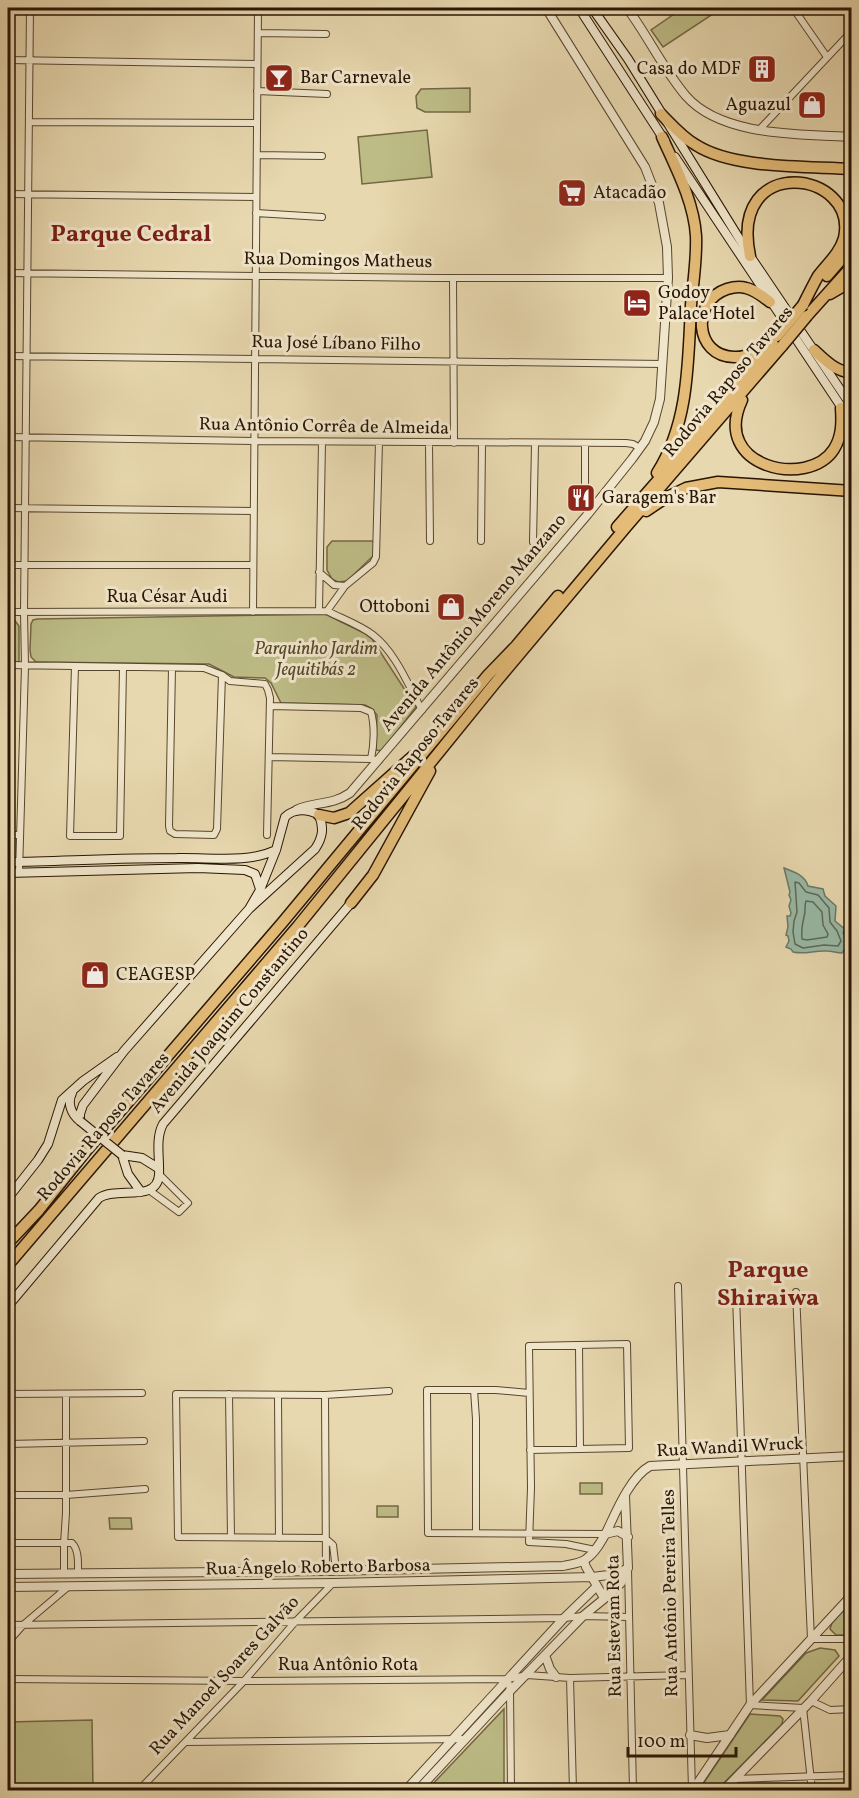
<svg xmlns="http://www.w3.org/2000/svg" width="859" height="1798" viewBox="0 0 859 1798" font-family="Vollkorn,serif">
<rect width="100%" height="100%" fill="#e8d8af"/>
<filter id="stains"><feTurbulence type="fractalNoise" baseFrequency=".00333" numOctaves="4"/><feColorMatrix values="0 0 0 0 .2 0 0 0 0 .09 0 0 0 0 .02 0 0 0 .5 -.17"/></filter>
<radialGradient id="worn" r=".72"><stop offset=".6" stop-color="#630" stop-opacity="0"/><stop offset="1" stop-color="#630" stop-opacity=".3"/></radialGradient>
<path fill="#bdbc86" stroke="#736845" stroke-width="1.5" d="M683 8H722L663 47 651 30Z
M470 88V112H425L417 108 416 96 421 89Z
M427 130 432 177 362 184 358 137Z
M332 541H372L375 544 374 555 371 558 347 581 338 582 332 579 327 570V547Z
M325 614 364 633 372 639 416 707 382 751 376 750 377 715 371 708 365 705 281 703 271 683 265 678 234 677 209 664 36 662 31 657 30 650 31 624 33 620 37 619Z
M8 618H13L19 626V662H8Z
M580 1483H602V1494H580Z
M377 1506H398V1517H377Z
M109 1518H131L132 1529H110Z
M848 1605H851V1635H836L830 1629 832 1623Z
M820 1648 835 1650 839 1656 798 1701 762 1700 806 1653Z
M504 1709V1790H427Z
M750 1714 780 1716 783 1719 782 1724 717 1790H699Z
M92 1720 93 1790H8V1722Z"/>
<path fill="#98baa8" stroke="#6c7866" stroke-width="1.5" d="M784 868C794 872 805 875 808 886L823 889 825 896 836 906 835 921 846 930H844L843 933 848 937 847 946 842 953C837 953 832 951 827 951 814 950 806 955 793 952L791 949 786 947 789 941 788 936 786 935 788 927 787 916H790L791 913 789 906 791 900 789 895 790 892Z"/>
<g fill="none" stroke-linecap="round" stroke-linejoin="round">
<path stroke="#606856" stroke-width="1.5" d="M795 882 799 883 806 892 818 895 829 908 830 922 837 931 841 941 838 946 824 945 803 948 795 944 793 932 794 921 797 912Z
M806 901 813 902 822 912 823 925 828 934 827 937 807 940 802 939C801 930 802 925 804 917 806 911 804 906 806 901Z"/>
<g stroke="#59462f" stroke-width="8">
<path id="minor" d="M793 8 827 57
M258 33 326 34
M8 60 257 64
M257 91 327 94
M29 122 257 123
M759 130 852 31
M257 155 322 156
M8 194 256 197
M256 213 322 217
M8 273 437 278H668
M453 278 454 443
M8 356 663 364
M8 437 254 441 626 443 633 444 640 448
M429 443 430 541
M585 444V497L588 514
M8 508 254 511
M481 541 482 443
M533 542 535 444
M8 565H253
M319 572 334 585 345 586
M319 611 322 442
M327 611 345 586 373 563 376 557 379 442
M8 612 327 611C343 619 360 625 373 635 396 653 408 685 422 710
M253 612 258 8
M8 665 204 668 222 675 230 681 265 684 268 690 270 698 267 835
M75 666 70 836H120L123 667
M172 668 169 826 170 831 175 834 214 835 217 829 222 675
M270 706 361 708 371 712C375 726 374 745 371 759L379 760
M269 757 371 759
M8 835H20
M19 873 25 666 24 612 30 8
M149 1190 179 1212 188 1203 159 1174
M678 1286 692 1790
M796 1292 811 1639H852
M736 1295 750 1705 803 1708 812 1790
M579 1345 580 1449
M474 1390 476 1419V1533
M529 1393 496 1390H427L428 1533 605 1534
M8 1394 142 1393
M229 1394 231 1537
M278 1395 279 1538
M325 1395 326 1571
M8 1444 144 1441
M530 1450 629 1448 627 1344 529 1346 531 1488 529 1542 566 1544 595 1550
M8 1495H66L145 1489
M8 1543H72C79 1550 78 1563 78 1573
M628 1569 633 1790
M336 1570 333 1545 325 1538 178 1537 176 1394 325 1395 389 1391
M64 1573V1544L66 1513V1394
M8 1625 564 1618 583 1616 629 1617
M8 1642 23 1625 69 1586
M570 1678 573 1790
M8 1679 244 1681 508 1679 527 1675 570 1678 688 1675
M508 1679 510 1691 511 1790
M811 1701 830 1710 852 1709
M186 1742 466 1739
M735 1779 852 1775
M139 1790 244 1681 295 1622 333 1583"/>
</g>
<g stroke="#59462f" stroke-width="10">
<path id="tertiary" d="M627 8C648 36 663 69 686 96 722 137 801 134 852 137
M296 810C315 801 331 806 350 793L588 514 632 459 645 441 654 422 660 399 668 278 667 247 659 203 645 167 546 8
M605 1534 618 1531 628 1537
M584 1561 586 1567 604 1598
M8 1574 326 1571 563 1566C571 1564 579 1564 586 1559 595 1553 601 1542 606 1533 616 1512 630 1477 650 1466L852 1456
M8 1587 333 1583 592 1577 617 1574 628 1568
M545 1655 550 1669 556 1677
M690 1735 707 1738 730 1735
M406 1790 564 1618 597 1586
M418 1790 510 1691 583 1616 610 1594 621 1583 628 1568 625 1496
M693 1790 750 1705 852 1595
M724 1790 811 1701 852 1655"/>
</g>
<g stroke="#291504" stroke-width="10">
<path id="secondary" d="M579 8 665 141
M592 8 628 59 750 256 852 407
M675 157 852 423
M8 862C64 861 120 858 177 858 210 857 246 864 276 850
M8 873 198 868 245 870 255 874 260 889
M72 1093C67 1103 71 1114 80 1121
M80 1121V1114L83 1105 124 1051 249 909 315 849C323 837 324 828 319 815 308 809 294 808 285 817L276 850 260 890 249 909
M141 1192 128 1174 122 1155 142 1158 158 1168
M8 1198 38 1160 48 1144 62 1100 83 1081 117 1057
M8 1306 99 1198C116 1186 157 1203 159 1175 160 1158 155 1139 163 1124L351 903"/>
</g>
<g stroke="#291504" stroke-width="13">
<path id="motorway" d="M661 114C672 125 682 137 696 145 733 169 807 166 852 169
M750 256C728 152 859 170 844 238 840 253 827 264 818 276 813 285 808 295 803 305
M827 276 852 247
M830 294 842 287 852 286
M807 316 852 266
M766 349C756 352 744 358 734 357 694 356 691 301 727 289 733 287 740 286 746 288 755 290 762 296 770 302
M814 350C826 361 835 371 852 373
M742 400C710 468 809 489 834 449 842 436 842 423 841 408
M657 473C689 423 688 362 691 305 693 283 697 259 696 236 694 202 676 168 662 137
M646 511 667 497 686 488 718 482 852 491
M617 527 694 439 777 336
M319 815 334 818 349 813 413 756
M351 903 373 875 430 771
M8 1243 39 1210 86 1151 282 923 488 675 516 646 558 596
M8 1265 298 926 496 682 626 527 782 346"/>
</g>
<use href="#minor" stroke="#f0e6cb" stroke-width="6"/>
<use href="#tertiary" stroke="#f0e6cb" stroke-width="8"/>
<use href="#secondary" stroke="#f0e6cb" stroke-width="8"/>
<use href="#motorway" stroke="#e4bc78" stroke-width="10"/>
<g stroke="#291504" stroke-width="10" stroke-linecap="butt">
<path id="secondary-bridge" d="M80 1121 122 1155"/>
</g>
<g stroke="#291504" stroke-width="13" stroke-linecap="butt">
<path id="motorway-bridge" d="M777 336 803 305
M782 346 807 316"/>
</g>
<use href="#secondary-bridge" stroke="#f0e6cb" stroke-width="8"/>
<use href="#motorway-bridge" stroke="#e4bc78" stroke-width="10"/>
</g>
<defs>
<g id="building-square" transform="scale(1.5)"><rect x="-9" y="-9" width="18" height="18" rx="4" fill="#8f2418" stroke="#f0e6cb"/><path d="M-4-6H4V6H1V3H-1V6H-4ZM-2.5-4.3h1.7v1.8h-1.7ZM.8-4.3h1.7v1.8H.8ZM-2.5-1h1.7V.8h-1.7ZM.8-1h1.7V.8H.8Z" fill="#fff"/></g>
<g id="bar-square" transform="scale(1.5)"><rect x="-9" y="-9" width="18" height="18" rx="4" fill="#8f2418" stroke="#f0e6cb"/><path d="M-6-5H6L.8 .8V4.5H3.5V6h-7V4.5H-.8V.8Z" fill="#fff"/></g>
<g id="shop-square" transform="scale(1.5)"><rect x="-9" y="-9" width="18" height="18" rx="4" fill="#8f2418" stroke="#f0e6cb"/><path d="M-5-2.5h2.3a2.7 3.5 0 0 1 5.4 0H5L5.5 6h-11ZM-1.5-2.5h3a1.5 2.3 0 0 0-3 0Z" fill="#fff"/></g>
<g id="supermarket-square" transform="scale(1.5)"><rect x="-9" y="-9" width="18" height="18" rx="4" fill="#8f2418" stroke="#f0e6cb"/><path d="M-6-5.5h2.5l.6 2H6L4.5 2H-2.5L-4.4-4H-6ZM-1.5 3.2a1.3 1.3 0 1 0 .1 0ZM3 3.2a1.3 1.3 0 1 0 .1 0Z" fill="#fff"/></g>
<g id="hotel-square" transform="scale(1.5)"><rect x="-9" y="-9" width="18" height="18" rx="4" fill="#8f2418" stroke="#f0e6cb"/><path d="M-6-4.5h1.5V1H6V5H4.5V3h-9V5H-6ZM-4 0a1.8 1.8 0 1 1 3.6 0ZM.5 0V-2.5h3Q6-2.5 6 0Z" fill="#fff"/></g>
<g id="restaurant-square" transform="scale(1.5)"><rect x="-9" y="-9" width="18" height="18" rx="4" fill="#8f2418" stroke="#f0e6cb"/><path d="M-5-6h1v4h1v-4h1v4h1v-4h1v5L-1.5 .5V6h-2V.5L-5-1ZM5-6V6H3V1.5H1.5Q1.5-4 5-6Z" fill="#fff"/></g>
</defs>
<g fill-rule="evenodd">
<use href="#building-square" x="762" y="69"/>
<use href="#bar-square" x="279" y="78"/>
<use href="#shop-square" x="812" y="105"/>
<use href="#supermarket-square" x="572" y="193"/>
<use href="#hotel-square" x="637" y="303"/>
<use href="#restaurant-square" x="581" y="498"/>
<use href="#shop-square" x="451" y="607"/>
<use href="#shop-square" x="95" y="975"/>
</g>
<g text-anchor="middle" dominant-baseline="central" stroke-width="6" stroke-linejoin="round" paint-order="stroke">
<g font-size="18" fill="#291504" stroke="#f0e6cb" text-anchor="start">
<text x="741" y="69" text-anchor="end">Casa do MDF</text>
<text x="300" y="78">Bar Carnevale</text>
<text x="791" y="105" text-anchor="end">Aguazul</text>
<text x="593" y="193">Atacadão</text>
<text x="658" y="293">Godoy<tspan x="658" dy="21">Palace Hotel</tspan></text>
<text x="602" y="498">Garagem's Bar</text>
<text x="430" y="607" text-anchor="end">Ottoboni</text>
<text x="116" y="975">CEAGESP</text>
</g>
<g font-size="18" fill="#291504" stroke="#f0e6cb">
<text transform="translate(338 261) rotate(1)">Rua Domingos Matheus</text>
<text transform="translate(336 344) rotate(1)">Rua José Líbano Filho</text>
<text transform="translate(729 382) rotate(-50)">Rodovia Raposo Tavares</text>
<text transform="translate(324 427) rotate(1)">Rua Antônio Corrêa de Almeida</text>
<text x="167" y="597">Rua César Audi</text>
<text transform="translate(474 623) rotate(-50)">Avenida Antônio Moreno Manzano</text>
<text transform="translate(416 754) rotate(-51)">Rodovia Raposo Tavares</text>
<text transform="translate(230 1021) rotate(-50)">Avenida Joaquim Constantino</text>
<text transform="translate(104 1127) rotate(-49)">Rodovia Raposo Tavares</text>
<text transform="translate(730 1448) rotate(-3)">Rua Wandil Wruck</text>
<text transform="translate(318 1568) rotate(-1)">Rua Ângelo Roberto Barbosa</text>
<text transform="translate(671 1593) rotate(-91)">Rua Antônio Pereira Telles</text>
<text transform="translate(615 1626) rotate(-91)">Rua Estevam Rota</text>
<text x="348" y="1665">Rua Antônio Rota</text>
<text transform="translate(225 1676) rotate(-47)">Rua Manoel Soares Galvão</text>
</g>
<g font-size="18" font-style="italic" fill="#55472b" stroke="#f0e6cb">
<text x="316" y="649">Parquinho Jardim<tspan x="316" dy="21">Jequitibás 2</tspan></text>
</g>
<g font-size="24" font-weight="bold" fill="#7a1f14" stroke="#f0e6cb">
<text x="131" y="235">Parque Cedral</text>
<text x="768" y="1271">Parque<tspan x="768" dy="28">Shiraiwa</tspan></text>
</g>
</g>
<rect width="859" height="1798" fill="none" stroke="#e8d8af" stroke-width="30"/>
<rect x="9" y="9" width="841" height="1780" fill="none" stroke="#291504" stroke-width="3"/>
<rect x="15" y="15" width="829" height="1768" fill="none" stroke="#291504" stroke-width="1.5"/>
<path d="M628 1747v9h108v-9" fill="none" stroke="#291504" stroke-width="3"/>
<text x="637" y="1747" font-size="18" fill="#291504" stroke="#f0e6cb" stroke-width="4.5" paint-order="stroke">100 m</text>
<rect width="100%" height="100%" filter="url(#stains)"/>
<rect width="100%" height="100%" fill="url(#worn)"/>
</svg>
